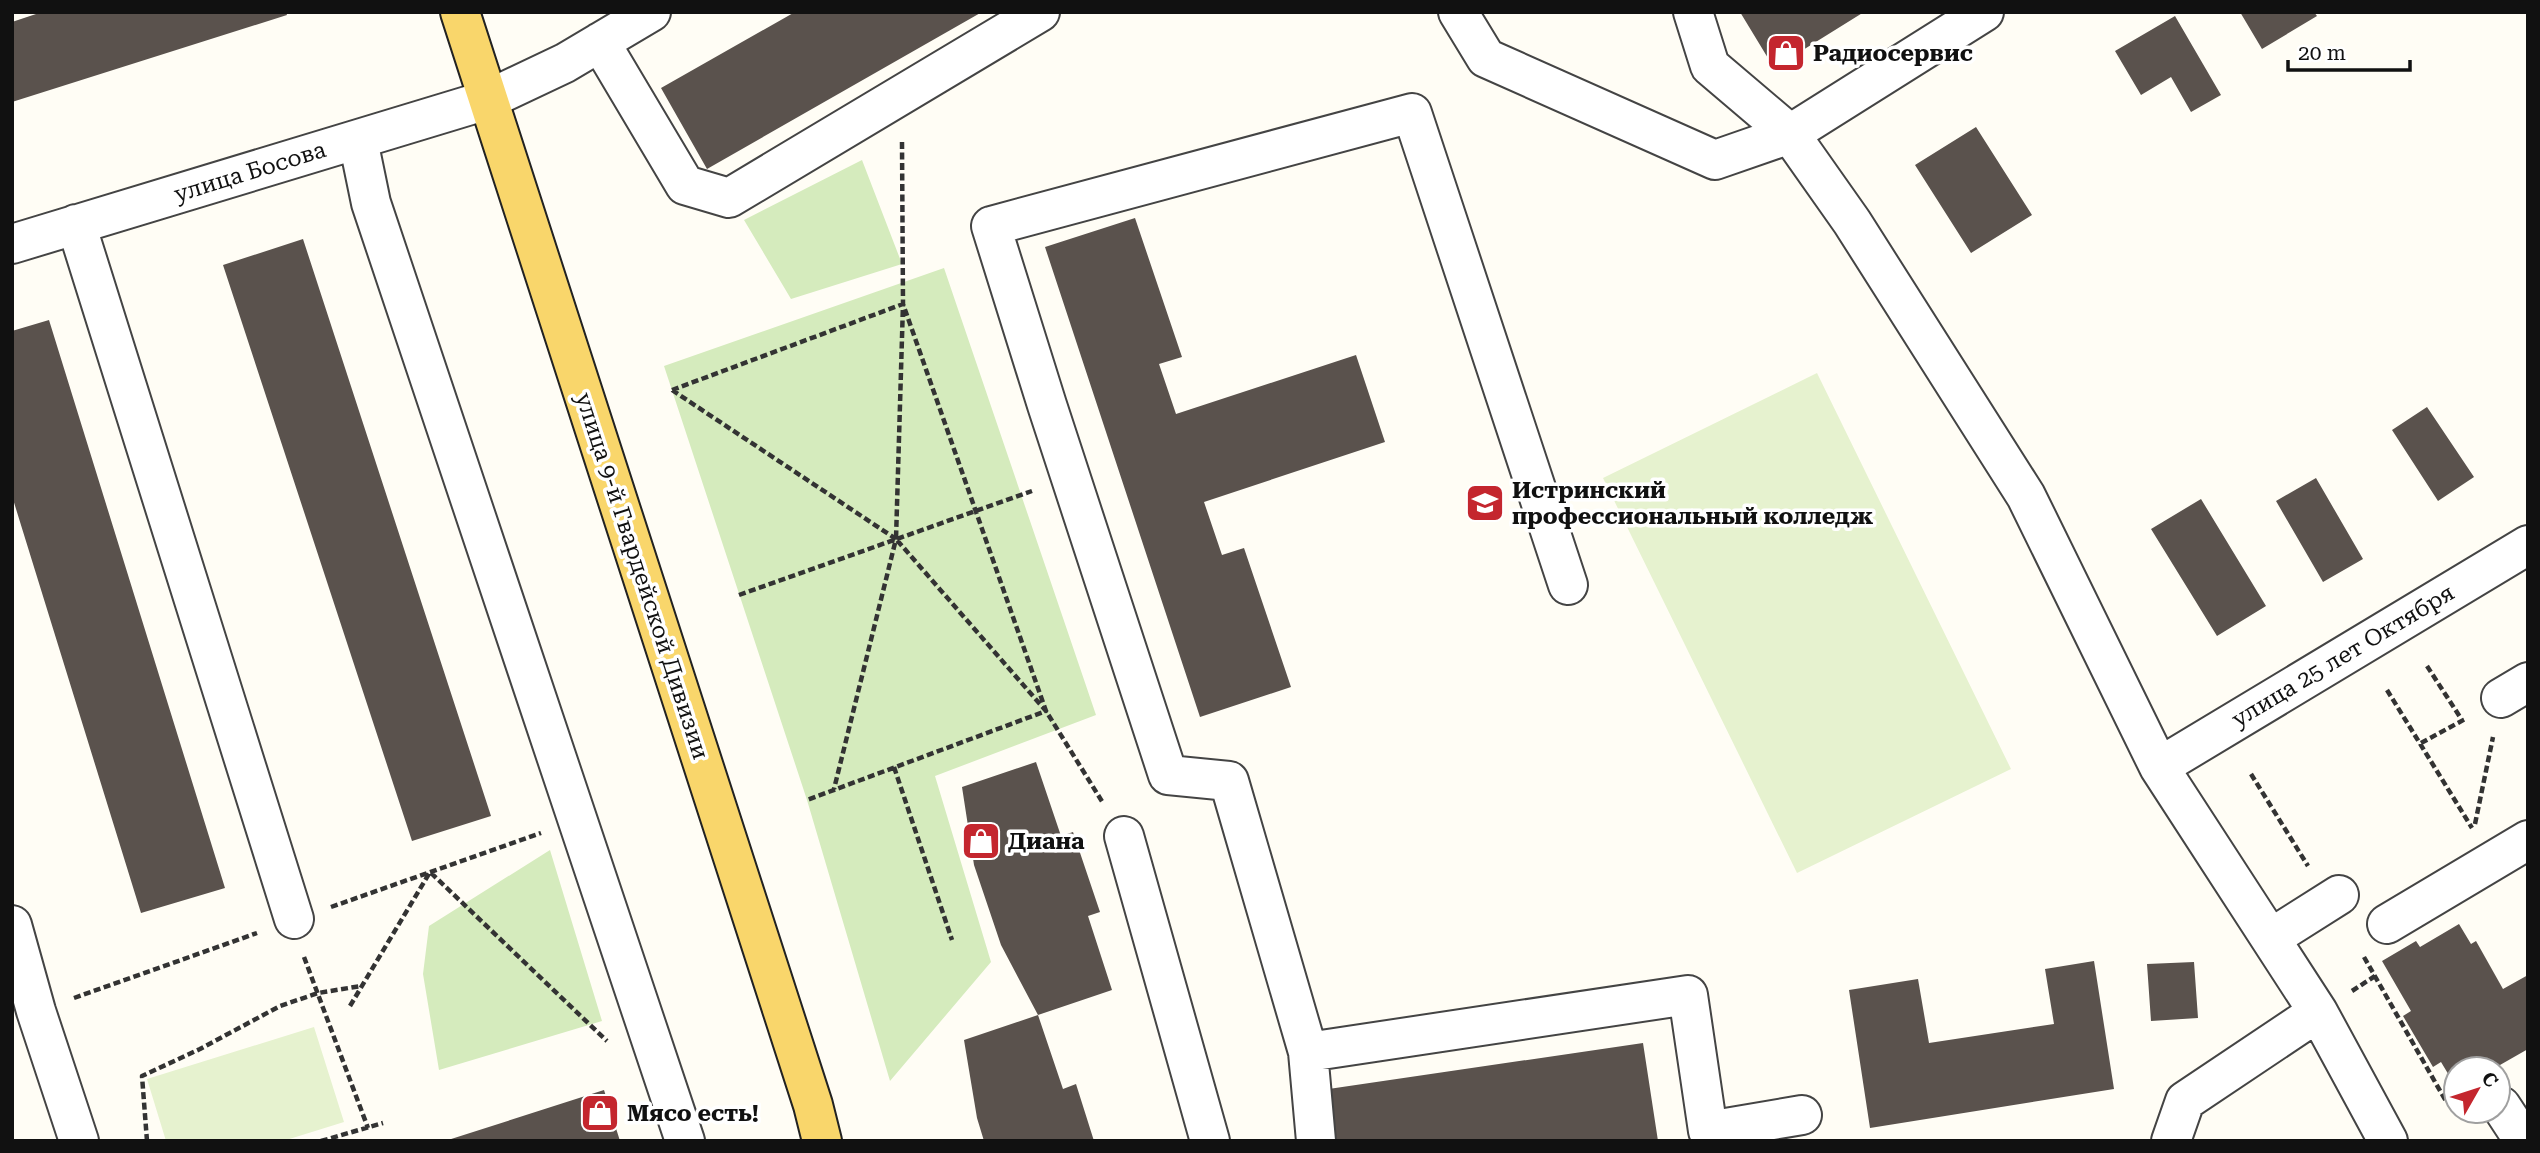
<svg xmlns="http://www.w3.org/2000/svg" width="2540" height="1153" viewBox="0 0 2540 1153" font-family="'Roboto Serif',serif">
<rect width="100%" height="100%" fill="#fffdf5"/>
<path fill="#d5ebbd" d="M862 160 902 264 791 299 744 220Z
M944 268 1096 715 935 776 991 962 890 1081 807 800 664 366Z
M550 850 602 1021 439 1070 423 974 429 926Z"/>
<path fill="#e6f2cf" d="M1817 373 2011 769 1797 873 1603 478Z
M314 1027 344 1122 283 1141H166L147 1079Z"/>
<path fill="#5a524d" d="M42 12H286L287 15 12 102V22Z
M795 12H982L707 169 661 88Z
M1740 12H1864L1774 68Z
M2240 12H2314L2317 16 2262 49Z
M2175 16 2221 95 2191 112 2171 77 2141 95 2115 51Z
M1976 127 2032 215 1971 253 1915 165Z
M1135 218 1182 357 1159 364 1176 414 1356 355 1385 442 1204 502 1222 555 1244 548 1291 687 1200 717 1045 247Z
M303 239 491 816 412 841 223 265Z
M49 320 225 888 141 913 12 496V331Z
M2427 407 2474 477 2438 501 2392 430Z
M2316 478 2363 559 2323 582 2276 501Z
M2201 499 2266 606 2217 636 2151 529Z
M1036 762 1061 836 1073 832 1100 912 1088 916 1112 990 1038 1015 1001 945 974 865 962 787Z
M2459 924 2471 944 2476 941 2503 989 2528 975V1049L2493 1069H2488L2485 1064 2476 1069H2456V1080L2453 1082 2441 1062 2433 1067 2403 1016 2411 1011 2382 961 2416 941 2420 947Z
M2094 961 2114 1089 1870 1128 1849 990 1918 979 1929 1043 2054 1024 2045 969Z
M2194 962 2198 1018 2151 1021 2147 964Z
M1038 1015 1063 1089 1076 1084 1094 1141H984L977 1118 964 1040Z
M1643 1043 1658 1141H1323L1315 1091Z
M604 1090 620 1141H448V1140Z"/>
<g fill="none" stroke-linecap="round" stroke-linejoin="round">
<g stroke="#444" stroke-width="42">
<path id="minor" d="M1458 12 1486 58 1715 160 1790 134 1984 12
M1693 12 1710 66 1790 134 1852 222 2026 496 2159 767 2318 1012 2388 1141
M600 42 685 185 729 198 1040 12
M358 140 371 203 685 1141
M76 224 294 919
M12 244 487 100 565 63 651 12
M2501 698 2528 682
M2159 767 2528 545
M1124 836 1210 1141
M2387 924 2528 840
M12 925 36 1011 79 1141
M2271 938 2339 895
M1308 1052 1688 995 1708 1131 1802 1115
M2501 1106 2524 1141
M1316 1141 1308 1052 1229 781 1168 775 1047 405 991 226 1412 113 1568 585
M2171 1141 2185 1101 2318 1012"/>
</g>
<g stroke="#222" stroke-width="42">
<path id="major" d="M460 12 813 1105 822 1141"/>
</g>
<path stroke="#333" stroke-width="4.5" stroke-dasharray="7 3.5" stroke-linecap="butt" d="M902 142 903 304 896 539 1046 711 1103 803
M672 390 903 304 1046 711 807 800
M672 390 896 539 834 789
M739 595 1032 491
M2427 666 2462 720
M2387 690 2472 828
M2421 743 2467 718
M894 767 952 940
M2251 774 2308 866
M2475 824 2493 737
M331 907 541 833
M304 957 368 1128
M2364 957 2447 1103 2456 1098
M2352 991 2375 976
M74 998 257 933
M350 1006 430 872 607 1041
M147 1141 142 1076 200 1049 280 1006 318 993 361 986
M321 1141 383 1123"/>
<use href="#minor" stroke="#fff" stroke-width="38"/>
<use href="#major" stroke="#f9d66b" stroke-width="38"/>
</g>
<defs>
<g id="shop-square" transform="scale(2.0125)"><rect x="-9" y="-9" width="18" height="18" rx="4" fill="#c4262e" stroke="#fff"/><path d="M-5-2.5h2.3a2.7 3.5 0 0 1 5.4 0H5L5.5 6h-11ZM-1.5-2.5h3a1.5 2.3 0 0 0-3 0Z" fill="#fff"/></g>
<g id="university-square" transform="scale(2.0125)"><rect x="-9" y="-9" width="18" height="18" rx="4" fill="#c4262e" stroke="#fff"/><path d="M0-5L7-2L0 1L-7-2ZM-4 1L0 2.5L4 1V4Q0 6-4 4Z" fill="#fff"/></g>
</defs>
<g fill-rule="evenodd">
<use href="#shop-square" x="1786" y="53"/>
<use href="#university-square" x="1485" y="503"/>
<use href="#shop-square" x="981" y="841"/>
<use href="#shop-square" x="600" y="1113"/>
</g>
<g text-anchor="middle" dominant-baseline="central" stroke-width="7" stroke-linejoin="round" paint-order="stroke">
<g font-size="23" font-weight="bold" fill="#111" stroke="#fff" text-anchor="start">
<text x="1813" y="53">Радиосервис</text>
<text x="1512" y="490">Истринский<tspan x="1512" dy="26">профессиональный колледж</tspan></text>
<text x="1008" y="841">Диана</text>
<text x="627" y="1113">Мясо есть!</text>
</g>
<g font-size="23" fill="#111" stroke="#fff">
<text transform="translate(250 172) rotate(-17)">улица Босова</text>
<text transform="translate(642 576) rotate(72)">улица 9-й Гвардейской Дивизии</text>
<text transform="translate(2343 656) rotate(-31)">улица 25 лет Октября</text>
</g>
</g>
<rect width="2540" height="1153" fill="none" stroke="#111111" stroke-width="28"/>
<g transform="translate(2477 1090) rotate(51)"><circle r="33" fill="#ffffff" stroke="#a0a0a0" stroke-width="2"/>
<path d="M0-5L12 26L0 18L-12 26Z" fill="#c4262e"/>
<text y="-10" font-size="19" font-weight="bold" text-anchor="middle" fill="#111111">С</text>
</g>
<path d="M2288 60v10h122v-10" fill="none" stroke="#111111" stroke-width="3.5"/>
<text x="2298" y="60" font-size="21" fill="#111111" stroke="#ffffff" stroke-width="5" paint-order="stroke">20 m</text>
</svg>
